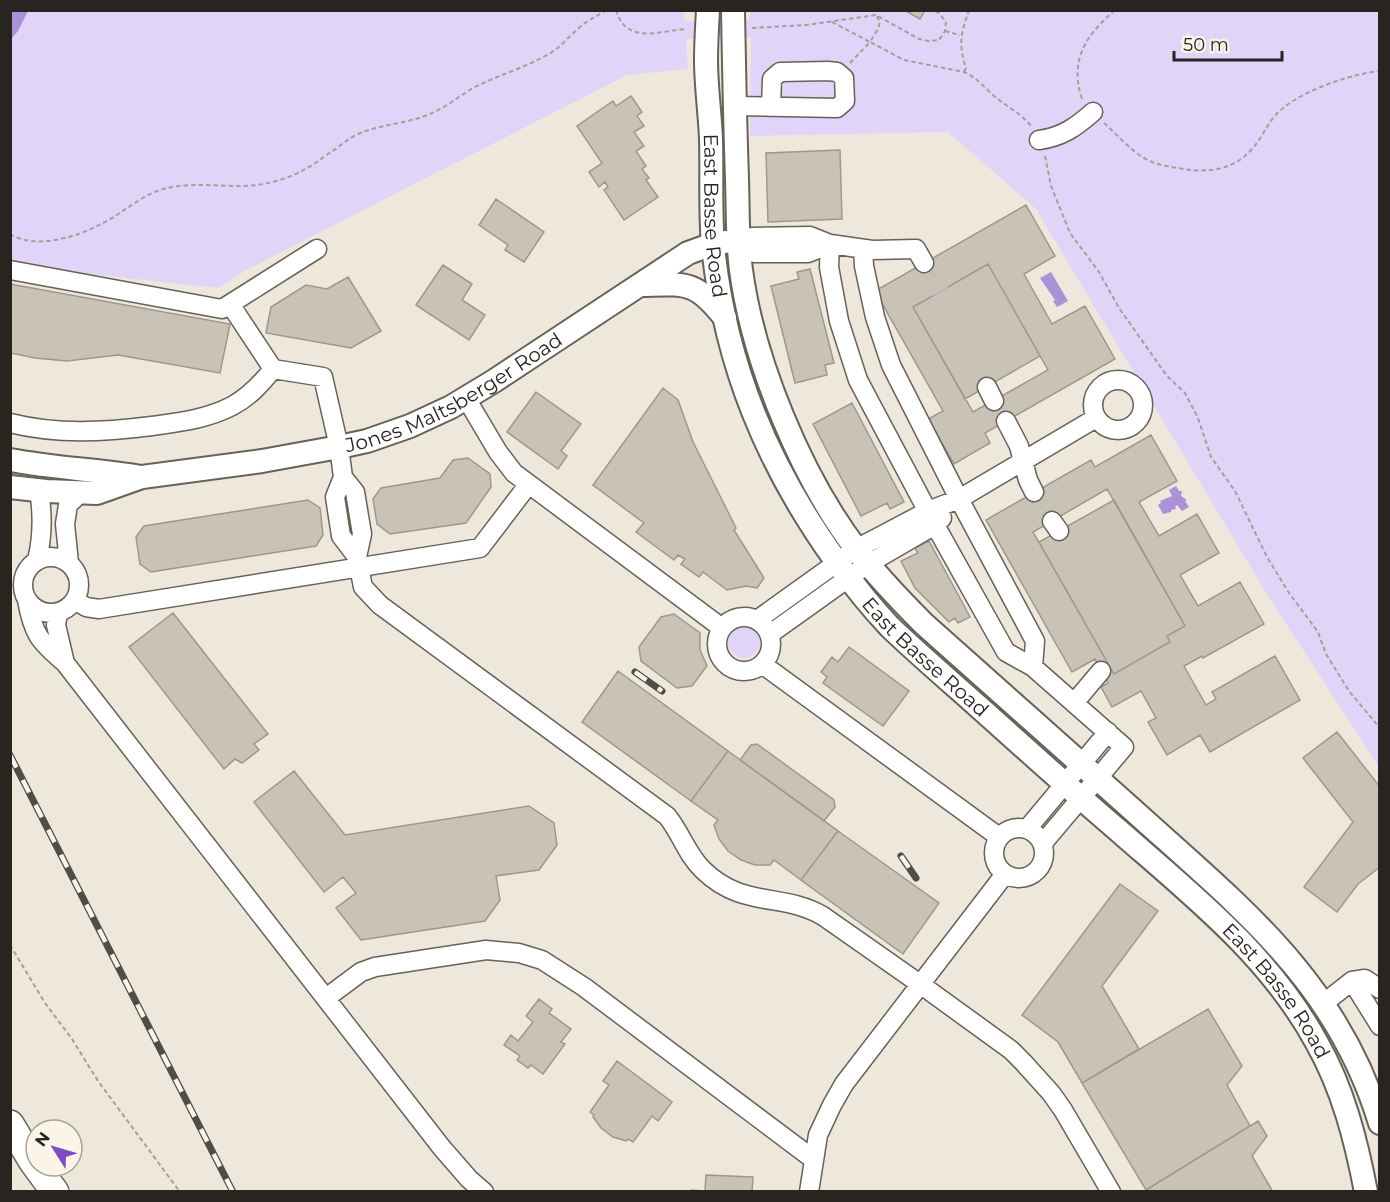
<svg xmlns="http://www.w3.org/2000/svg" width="1390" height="1202" viewBox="0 0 1390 1202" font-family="Montserrat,sans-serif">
<rect width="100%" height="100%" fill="#eee8dc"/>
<path fill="#e1d4f9" d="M684 10V21H749L750 10 1379 11V767L1270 599 1036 209 948 132 750 136 751 37 686 39 688 69 627 75 248 269 218 288 34 268 11 263V11Z
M728 642a16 16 0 1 1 32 0a16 16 0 1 1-32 0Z"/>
<path fill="#ab91d5" d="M11 10 28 11 18 31 11 39Z
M1051 272 1068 301 1057 307 1053 301 1055 300 1040 278Z
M1176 486 1179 491H1182L1181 496 1187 500 1185 501 1189 507 1182 511 1177 505 1175 507 1176 509 1171 510V512L1163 514 1158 505 1161 503 1160 501 1172 496 1169 490Z"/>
<path fill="#c9c3b7" stroke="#9d978c" stroke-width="1.5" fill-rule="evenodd" d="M904 10H925L920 19Z
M631 96 642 112 637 116 644 126 634 132 644 146 636 151 646 166 642 169 649 178 646 180 658 197 624 220 604 190 608 187 605 182 599 187 589 172 602 163 577 126 613 101 616 106Z
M840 150 842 219 768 222 766 153Z
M496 199 544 232 524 262 505 250 508 245 479 225Z
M1026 205 1055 256 1024 274 1052 324 1085 306 1115 359 985 433 990 443 954 464 928 419 943 411 875 291ZM988 264 1048 370 973 412 913 307Z
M988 264 1040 356 965 399 913 307Z
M443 265 472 284 462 300 485 315 469 340 416 305Z
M810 269 834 363 825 365 827 375 795 383 771 286 799 279 797 272Z
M348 277 381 331 351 348 266 333 271 307 306 285 327 289Z
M10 284 230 324 220 373 118 355 67 361 35 358 10 353Z
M663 388 678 400 693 442 736 528 734 530 764 578 757 588 746 586 727 590 703 572 699 577 681 564 685 559 678 555 674 560 636 532 644 523 593 485Z
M536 392 581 424 561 451 567 456 558 469 507 432Z
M852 403 904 502 890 509 887 503 861 516 813 424Z
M1151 435 1177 481 1139 502 1159 536 1197 514 1219 553 1180 575 1198 606 1240 582 1264 624 1203 658 1202 656 1184 666 1206 705 1216 699 1212 692 1275 656 1300 700 1210 752 1200 735 1167 755 1148 722 1156 718 1141 691 1112 707 1101 687 1108 683 1095 659 1072 672 986 520 1091 460 1095 467ZM1107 489 1185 626 1167 636 1170 642 1114 674 1033 532Z
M468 458 490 474 491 487 466 523 390 534 377 524 373 499 381 488 440 478 453 460Z
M308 500 320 508 323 535 316 546 151 572 140 564 136 537 144 526Z
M1114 500 1185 626 1167 636 1170 642 1114 674 1039 542Z
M929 541 970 617 958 623 955 618 949 622 915 588 901 561 918 553 915 548Z
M173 613 268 734 254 744 259 750 242 763 235 759 224 769 129 647Z
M674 614 700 633V650L707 666 692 686 677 688 641 661 639 647 661 617Z
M849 647 909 691 883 726 823 683 827 677 821 672 832 657 838 662Z
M618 671 728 751 691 801 582 722Z
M1337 732 1380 787V867L1358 884 1337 912 1304 887 1353 822 1303 758Z
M757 744 834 800 835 807 824 821 740 760 751 745Z
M728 751 838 831 801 880 774 860 770 865H755L741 860 728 851 719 839 714 825 718 820 691 801Z
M294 771 345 835 529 806 554 823 557 845 539 870 496 876 500 900 485 921 361 940 336 908 356 893 343 877 324 892 254 802Z
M838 831 939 903 903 954 801 880Z
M1120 884 1158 911 1102 986 1139 1049 1082 1083 1058 1042 1022 1015Z
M539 999 552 1009 549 1013 571 1029 561 1042 565 1044 543 1074 531 1065 528 1068 517 1060 520 1056 504 1045 511 1035 518 1041 533 1022 526 1016Z
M1208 1009 1242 1066 1227 1085 1250 1126 1146 1190 1082 1083Z
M617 1061 672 1102 658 1121 652 1116 633 1142 628 1139 626 1141 613 1137 601 1128 593 1117 594 1115 590 1112 609 1085 603 1081Z
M1258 1121 1267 1136 1252 1156 1273 1192H1147L1146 1190Z
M706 1175 753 1177 752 1192H691V1190L705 1191Z"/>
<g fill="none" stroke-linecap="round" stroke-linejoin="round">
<path stroke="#c6c1b7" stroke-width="18" stroke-dasharray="18 9" stroke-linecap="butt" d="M924 263 940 292
M1034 492 1052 521"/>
<g stroke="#676157" stroke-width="21">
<path id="minor" d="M735 106 837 108 845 101 844 78 837 72 828 71 780 72 772 79 771 107
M1039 140C1062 137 1076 127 1093 112
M739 241 752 237 810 236 830 244 872 250 916 249 924 263
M739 241 754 253H808L830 244
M830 244 829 267 839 321 858 380 935 525 1006 652 1033 667 1124 747 1043 843
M863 249 864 266 875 317 891 365 959 499 1035 641 1033 667
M10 270 222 309 317 249
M230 304 273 369
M1093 405a25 25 0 1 1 50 0a25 25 0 1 1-50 0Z
M987 387 994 401
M466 398 498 452 514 473 722 628
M1006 421 1019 446 1028 480 1034 492
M10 423C58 435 104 432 152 426 180 422 207 419 232 406 249 397 261 384 273 369L323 377 339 447 343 477 335 497 341 536 357 557 363 587 380 605 667 816C681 833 687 855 703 870 743 909 782 892 823 916L920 984 1011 1050 1023 1062 1051 1093 1063 1110 1111 1192
M343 477 355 492 362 534 357 557
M1052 521 1059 531
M23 585a28 28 0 1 1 56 0a28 28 0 1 1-56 0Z
M37 560C43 536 43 515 39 490
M69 563 65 524 68 505 80 493
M27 600C33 634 39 641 65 663L442 1148 469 1179 484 1192
M75 600 86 607 99 609 480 548 528 485
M58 613 56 625 65 663
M717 644a27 27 0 1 1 54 0a27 27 0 1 1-54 0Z
M757 620 856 549 928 511 959 499 1096 418
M770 634 868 564 935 525 942 518
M762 664 999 837
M1074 703 1101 671
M994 853a25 25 0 1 1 50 0a25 25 0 1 1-50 0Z
M1027 829 1108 732
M1352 981 1380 1026
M326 998 361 972 375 967 486 950 519 953 542 960 584 987 813 1159
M1324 1003 1352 981 1365 979 1380 989
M809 1192 818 1135 832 1105 844 1084 1005 874"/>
</g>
<g stroke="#676157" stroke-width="26">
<g id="major">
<path id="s1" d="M708 10C707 27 706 44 706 60 706 86 710 113 711 139 712 174 710 210 713 246 725 364 767 465 836 561 852 583 870 606 890 627 919 655 950 681 980 708 1026 749 1072 791 1119 831 1192 895 1270 956 1317 1043 1343 1089 1356 1140 1366 1192"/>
<path d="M733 10C734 67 735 123 737 179 738 209 737 240 741 270 753 360 801 477 857 550 877 576 900 600 924 624 994 686 1064 749 1134 811 1239 906 1337 981 1380 1123"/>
<path d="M641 285C686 284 695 280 725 318"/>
<path d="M10 460C54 468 97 470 141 477"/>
<path id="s2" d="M10 487 46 491 97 493 142 477 262 461 339 447 367 441 410 426 451 407 494 381 688 253 713 244 725 242"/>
</g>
</g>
<g stroke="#676157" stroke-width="30">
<path id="highway" d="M10 1124 33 1162 55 1192"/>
</g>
<path stroke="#a5a097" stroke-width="2" stroke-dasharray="4.5 3" stroke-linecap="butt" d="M616 10C626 45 659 31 686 29
M832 22 870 42 878 29 880 22 876 15
M752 28 806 25 876 15 919 39 929 41 939 40 945 31 946 22 939 13 933 10
M945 31 960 35
M850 63 870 42 904 60 964 72C976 77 984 87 994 96 1007 107 1021 113 1032 127
M964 72 966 68C958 43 961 34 969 10
M1082 99C1069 60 1086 35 1115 10
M1104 123C1118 135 1133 154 1150 161 1158 165 1168 166 1177 168 1205 173 1232 172 1252 149 1264 136 1268 120 1282 109 1304 90 1351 74 1380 71
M1045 156 1051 186 1070 233 1099 272 1119 308 1167 376 1185 393 1198 418 1211 457 1235 491 1267 557 1289 593 1318 632 1326 654 1349 691 1380 728
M10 234C35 250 77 237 101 224 122 214 137 198 160 190 198 178 238 193 276 181 296 176 312 166 328 154 338 148 347 139 358 134 383 123 412 124 436 111 451 104 464 92 479 85 502 74 526 67 549 54 561 47 569 36 580 27 588 20 597 16 607 10
M10 945 45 1003 72 1039 98 1081 180 1192"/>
<use href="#minor" stroke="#fff" stroke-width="18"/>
<use href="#major" stroke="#fff" stroke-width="22"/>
<use href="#highway" stroke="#fff" stroke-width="27"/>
<g stroke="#504d47" stroke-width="7">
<path id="rail" d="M635 672 662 691
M10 755 233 1192
M901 856 916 878"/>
</g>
<use href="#rail" stroke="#fbf5e9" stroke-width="4.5" stroke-dasharray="14" stroke-linecap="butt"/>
</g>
<g text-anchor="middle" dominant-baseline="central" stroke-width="5" stroke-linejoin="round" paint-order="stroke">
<g font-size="20" fill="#282521" stroke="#fbf5e9">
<text stroke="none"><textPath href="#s1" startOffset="206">East Basse Road</textPath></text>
<text stroke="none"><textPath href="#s2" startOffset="462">Jones Maltsberger Road</textPath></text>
<text stroke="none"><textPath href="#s1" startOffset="710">East Basse Road</textPath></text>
<text stroke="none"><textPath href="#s1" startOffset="1196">East Basse Road</textPath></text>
</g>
</g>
<rect width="1390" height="1202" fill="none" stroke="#282521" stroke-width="24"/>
<g transform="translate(54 1148) rotate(307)"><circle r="28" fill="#fbf5e9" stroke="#a7a299" stroke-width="1.5"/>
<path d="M0-4.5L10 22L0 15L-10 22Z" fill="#814bc2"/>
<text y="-9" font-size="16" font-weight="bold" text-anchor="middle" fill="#282521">N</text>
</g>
<path d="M1174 51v9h108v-9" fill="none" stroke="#282521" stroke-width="3"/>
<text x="1183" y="51" font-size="18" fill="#282521" stroke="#fbf5e9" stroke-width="4.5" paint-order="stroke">50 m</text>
</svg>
